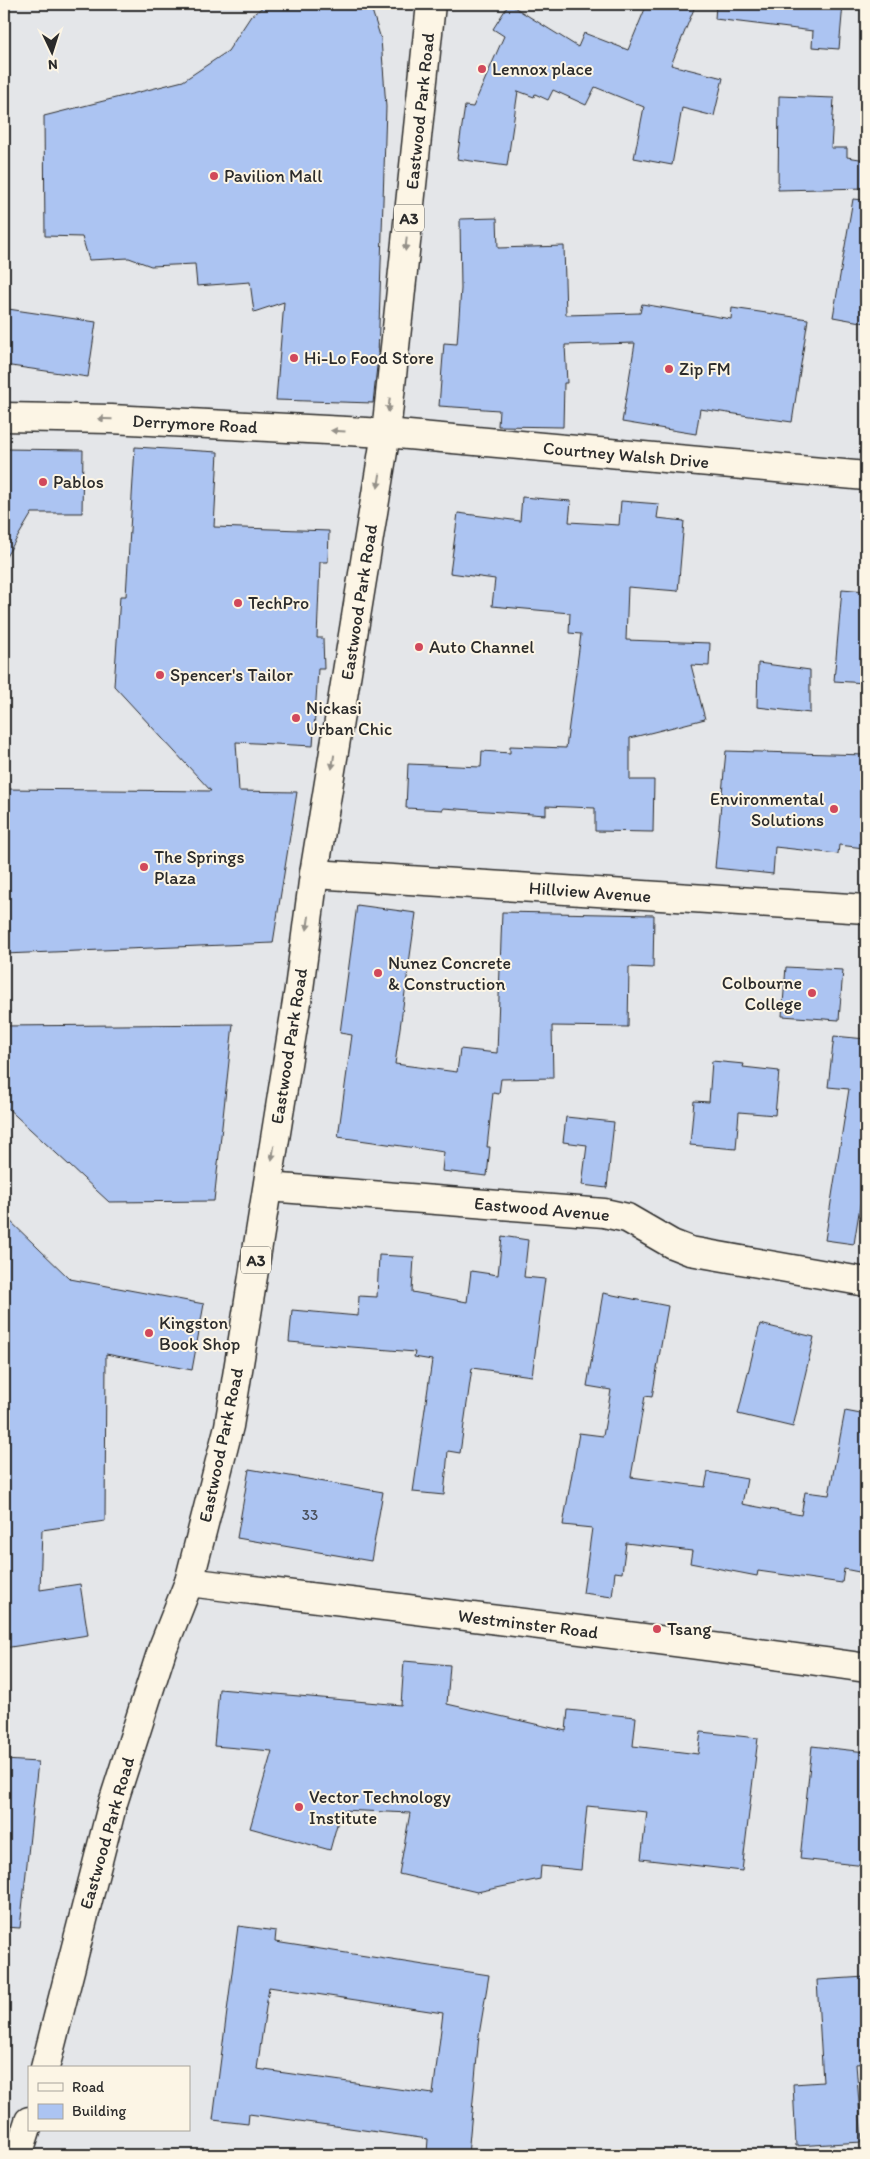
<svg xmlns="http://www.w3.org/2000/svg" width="870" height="2159" viewBox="0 0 870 2159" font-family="Itim,sans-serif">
<rect width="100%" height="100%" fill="#e4e6e9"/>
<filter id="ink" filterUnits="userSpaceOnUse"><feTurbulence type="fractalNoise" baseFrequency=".02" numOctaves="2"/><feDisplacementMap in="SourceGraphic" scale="10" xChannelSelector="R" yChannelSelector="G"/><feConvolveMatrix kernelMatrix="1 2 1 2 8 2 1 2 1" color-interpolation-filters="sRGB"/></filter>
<g filter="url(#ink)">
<path fill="#acc4f2" stroke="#2b2b2b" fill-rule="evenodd" d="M267 4H370L381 39 386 107 378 357 373 403 276 400 284 302 254 312 250 282 197 286 195 264 151 266 129 258 89 260 82 237 45 236 44 116 183 81 228 51 251 16Z
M509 4 578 47 584 33 628 50 647 4H696L671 65 723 78 714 116 682 108 672 165 634 158 644 107 595 87 586 105 553 90 548 100 535 94 534 97 518 91 507 166 457 159 465 106 473 107 504 36 493 29Z
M716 4H843L839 49 812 47 813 31 715 19Z
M779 96 834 98 831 148H847V157L866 160V188L778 190Z
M853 199 866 200V323L833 317Z
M497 218 498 248 564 246 566 315 640 313 642 304 731 319 732 308 808 319 792 422 700 409 696 434 622 422 635 343 565 345 567 383H564L563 427 498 426 499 410 439 406 444 343 457 344 461 289 460 219Z
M8 309 96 322 88 377 4 365V336Z
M135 447 218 452 214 527 329 531 328 562H320L317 638H323L324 669H318L313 746 236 742 239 791 297 792 273 943 4 954V789L211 791 114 686 120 596H126Z
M4 449 83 450 82 513H32L4 560Z
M522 497 571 501 569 522 619 525 621 501 659 504 657 518 684 521 678 591 628 587 626 640 710 643 709 666 691 665 705 719 630 738V780H654L653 832 595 831V808L546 806V815L443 808V810L406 808 408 764 481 767 482 751 510 753V746L566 748 581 634 569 633 570 613 492 606 495 579 450 573 458 513 520 521Z
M842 589 866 591V683L834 681Z
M758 663 810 670V713L757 707Z
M726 751 866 755V827L864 848 839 845 838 854 775 847 773 874 715 868Z
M357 905 416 913 395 1064 457 1072 460 1049 497 1053 502 912 654 915 653 968 629 967 628 1027 552 1026 553 1078 501 1079 499 1094 493 1093 487 1147H490L487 1176 442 1171 444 1152 338 1137 352 1035 340 1033Z
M786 967 843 970 839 1020 782 1016Z
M233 1024 214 1201 109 1202 4 1105V1026Z
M834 1036 866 1039V1168L854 1244 825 1240 849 1089 828 1087Z
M712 1061 744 1064 743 1067 779 1071 775 1115 739 1112 736 1149 690 1145 694 1101 709 1102Z
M566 1117 614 1122 607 1188 582 1185 587 1145 563 1142Z
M4 1215 70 1279 204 1304 192 1370 106 1354 105 1521 42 1530 40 1590 80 1584 88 1635 4 1648Z
M502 1236 528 1240 524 1277 545 1279 532 1376 472 1368 460 1453 448 1451 444 1495 413 1492 432 1360 414 1357 415 1352 289 1342 292 1310 358 1316 359 1296 377 1297 379 1255 414 1257 412 1292 467 1302 471 1271 498 1275Z
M603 1293 668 1306 652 1397 645 1396 631 1477 705 1487 708 1472 747 1479 742 1504 801 1515 805 1492 829 1495 845 1411 866 1415V1527L859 1572 844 1569 842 1583 758 1571 757 1576 690 1563 692 1551 626 1543 622 1573 615 1572 612 1597 583 1593 592 1528 563 1525 579 1433 603 1436 611 1390 587 1386Z
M760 1324 814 1337 793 1427 738 1414Z
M249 1469 383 1492 371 1561 237 1538Z
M404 1661 450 1665 447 1704 566 1731 568 1710 636 1717 633 1746 698 1754 701 1732 758 1738 742 1871 641 1859 647 1812 587 1806 581 1870 541 1866 540 1879 477 1892 399 1874 410 1813 341 1810 330 1850 250 1828 272 1751 214 1746 219 1689 401 1705Z
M812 1746 866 1752V1866L800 1859Z
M4 1760 38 1762 20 1928 4 1927Z
M238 1926 276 1931 275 1942 489 1975 479 2035 468 2155 427 2153 428 2139 249 2114 248 2124 213 2120ZM269 1987 443 2013 433 2094 257 2069Z
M866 1977V2063L856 2064 862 2142 796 2146 793 2084 823 2082 817 1980Z"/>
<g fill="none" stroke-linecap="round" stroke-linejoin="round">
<g stroke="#2b2b2b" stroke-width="31">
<path id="minor" d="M386 433 866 476
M314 874 866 909
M268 1187 604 1213 627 1218 672 1244 690 1251 866 1282
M189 1582C415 1611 641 1635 866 1668"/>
</g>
<g stroke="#2b2b2b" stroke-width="31">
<path id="tertiary" d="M4 417 111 419 386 433"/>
</g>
<g stroke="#2b2b2b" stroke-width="31">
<path id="primary" d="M45 2068 112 1806 162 1650 189 1582 229 1426 299 989 314 874 386 433 431 4
M18 2155 29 2121"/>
</g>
<use href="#minor" stroke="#fcf5e5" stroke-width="28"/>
<use href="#tertiary" stroke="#fcf5e5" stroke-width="28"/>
<use href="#primary" stroke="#fcf5e5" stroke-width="28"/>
</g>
<defs><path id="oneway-solid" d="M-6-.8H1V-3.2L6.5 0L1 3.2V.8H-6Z" transform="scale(1.25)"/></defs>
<g fill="#949088">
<use href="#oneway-solid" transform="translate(406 244) rotate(96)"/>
<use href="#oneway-solid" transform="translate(389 405) rotate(96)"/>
<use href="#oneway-solid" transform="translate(105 419) rotate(-179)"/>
<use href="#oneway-solid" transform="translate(338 431) rotate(-177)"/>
<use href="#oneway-solid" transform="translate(379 481) rotate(99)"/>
<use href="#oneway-solid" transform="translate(333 762) rotate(99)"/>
<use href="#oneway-solid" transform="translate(308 923) rotate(98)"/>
<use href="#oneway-solid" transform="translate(273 1153) rotate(99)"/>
</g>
</g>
<g fill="#d1495b" stroke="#fcf5e5" stroke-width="2">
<circle cx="482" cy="69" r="5"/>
<circle cx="214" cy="176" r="5"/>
<circle cx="294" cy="358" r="5"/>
<circle cx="669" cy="369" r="5"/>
<circle cx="43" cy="482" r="5"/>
<circle cx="238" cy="603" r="5"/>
<circle cx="419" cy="647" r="5"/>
<circle cx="160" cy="675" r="5"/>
<circle cx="296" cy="718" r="5"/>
<circle cx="834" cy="809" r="5"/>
<circle cx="144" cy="867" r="5"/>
<circle cx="378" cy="973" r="5"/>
<circle cx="812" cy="993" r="5"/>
<circle cx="149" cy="1333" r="5"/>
<circle cx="657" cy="1629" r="5"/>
<circle cx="299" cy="1807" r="5"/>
</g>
<g text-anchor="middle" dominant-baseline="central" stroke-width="4" stroke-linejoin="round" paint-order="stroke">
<g font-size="15" fill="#4b515d">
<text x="310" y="1515">33</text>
</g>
<g fill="#fcf5e5" stroke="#6a6863" stroke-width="1">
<rect x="394" y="204.5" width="30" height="27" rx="4"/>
<rect x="241" y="1246.5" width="30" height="27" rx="4"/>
</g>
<g font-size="16" font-weight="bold" fill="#2b2b2b">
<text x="409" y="218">A3</text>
<text x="256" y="1260">A3</text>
</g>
<g font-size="18" fill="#2b2b2b" stroke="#fcf5e5" text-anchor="start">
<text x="492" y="69">Lennox place</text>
<text x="224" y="176">Pavilion Mall</text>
<text x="304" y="358">Hi-Lo Food Store</text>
<text x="679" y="369">Zip FM</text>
<text x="53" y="482">Pablos</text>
<text x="248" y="603">TechPro</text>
<text x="429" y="647">Auto Channel</text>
<text x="170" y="675">Spencer's Tailor</text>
<text x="306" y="708">Nickasi<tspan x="306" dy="21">Urban Chic</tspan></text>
<text x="824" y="799" text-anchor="end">Environmental<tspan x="824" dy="21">Solutions</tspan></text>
<text x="154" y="857">The Springs<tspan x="154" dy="21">Plaza</tspan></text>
<text x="388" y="963">Nunez Concrete<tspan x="388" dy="21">&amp; Construction</tspan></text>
<text x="802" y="983" text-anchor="end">Colbourne<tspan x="802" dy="21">College</tspan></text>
<text x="159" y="1323">Kingston<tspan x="159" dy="21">Book Shop</tspan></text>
<text x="667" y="1629">Tsang</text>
<text x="309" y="1797">Vector Technology<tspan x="309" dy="21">Institute</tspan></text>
</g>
<g font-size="18" fill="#2b2b2b" stroke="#fcf5e5">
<text transform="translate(420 111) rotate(-84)">Eastwood Park Road</text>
<text transform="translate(195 424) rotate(3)">Derrymore Road</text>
<text transform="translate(626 455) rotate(5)">Courtney Walsh Drive</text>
<text transform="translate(359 602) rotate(-81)">Eastwood Park Road</text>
<text transform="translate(590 892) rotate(4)">Hillview Avenue</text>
<text transform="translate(289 1046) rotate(-81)">Eastwood Park Road</text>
<text transform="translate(542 1209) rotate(5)">Eastwood Avenue</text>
<text transform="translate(221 1445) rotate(-78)">Eastwood Park Road</text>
<text transform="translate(528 1624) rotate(7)">Westminster Road</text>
<text transform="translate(107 1833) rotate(-74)">Eastwood Park Road</text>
</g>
</g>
<rect width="870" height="2159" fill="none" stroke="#fcf5e5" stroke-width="20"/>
<rect x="10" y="10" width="850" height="2139" fill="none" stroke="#2b2b2b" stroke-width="2" filter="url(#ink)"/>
<rect x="28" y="2066" width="162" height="65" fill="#fcf5e5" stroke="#a8a49b"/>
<rect x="38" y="2083" width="25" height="8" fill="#fcf5e5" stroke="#a8a49b"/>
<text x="72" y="2092" font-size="15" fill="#2b2b2b">Road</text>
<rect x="38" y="2104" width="25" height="15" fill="#acc4f2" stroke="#a8a49b"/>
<text x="72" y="2116" font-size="15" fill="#2b2b2b">Building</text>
<g transform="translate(52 52) rotate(176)" stroke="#fcf5e5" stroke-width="4" paint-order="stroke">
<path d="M0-4L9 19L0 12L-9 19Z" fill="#2b2b2b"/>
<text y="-8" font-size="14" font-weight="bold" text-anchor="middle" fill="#2b2b2b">N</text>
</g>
</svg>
